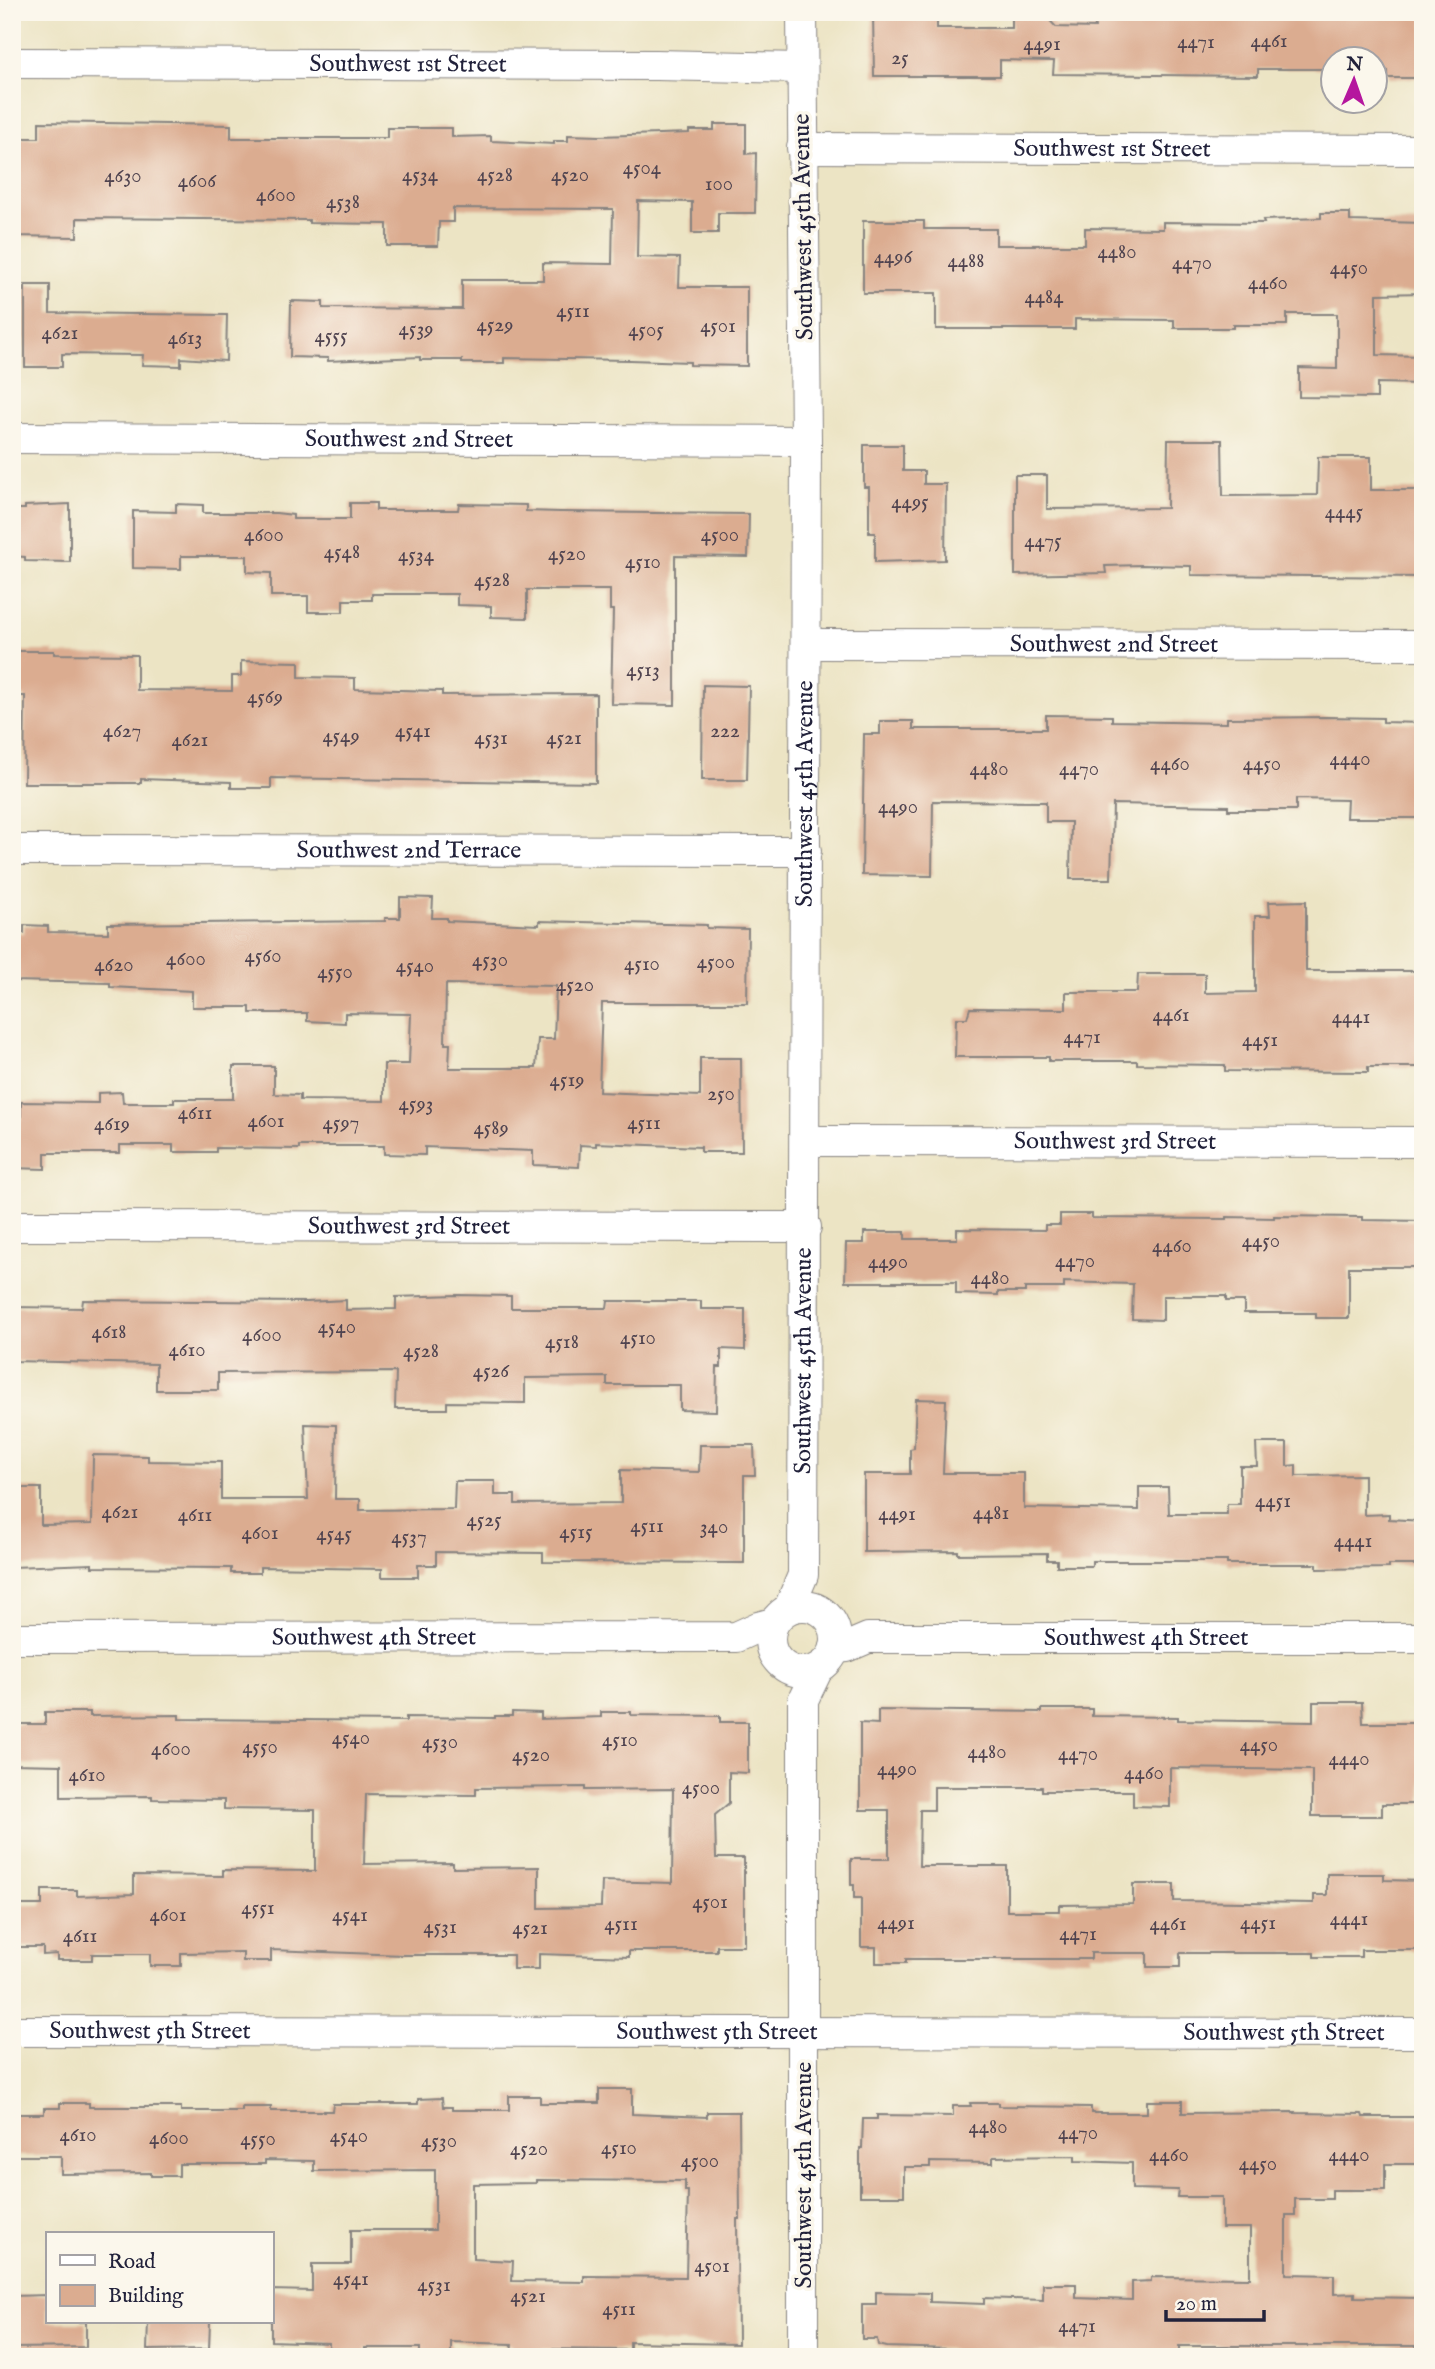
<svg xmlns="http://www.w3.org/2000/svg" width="1435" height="2369" viewBox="0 0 1435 2369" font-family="'IM FELL English',serif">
<rect width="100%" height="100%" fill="#fbf7ec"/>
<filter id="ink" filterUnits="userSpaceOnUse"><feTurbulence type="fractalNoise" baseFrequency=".0143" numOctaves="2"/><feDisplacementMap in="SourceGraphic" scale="14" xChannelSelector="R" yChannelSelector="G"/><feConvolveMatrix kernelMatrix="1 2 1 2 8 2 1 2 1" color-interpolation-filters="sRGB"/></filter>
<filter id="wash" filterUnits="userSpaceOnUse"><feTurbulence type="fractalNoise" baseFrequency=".00686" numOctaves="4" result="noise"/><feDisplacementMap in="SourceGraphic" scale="28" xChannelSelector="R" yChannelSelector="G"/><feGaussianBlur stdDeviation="1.57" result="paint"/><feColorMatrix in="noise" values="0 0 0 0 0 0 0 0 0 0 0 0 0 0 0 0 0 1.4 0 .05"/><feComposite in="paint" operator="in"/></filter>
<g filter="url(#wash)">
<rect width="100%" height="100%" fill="#ece4c4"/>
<g id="blocks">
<path fill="#dbac90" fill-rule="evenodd" d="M873 12H937V28H1012V12H1042L1056 27 1095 28 1094 12H1149V16L1200 15V12H1423V78H1388V71L1376 70V60H1334V69H1258V76L1053 74 1054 61 1000 60V76H874Z
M39 122 231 125V138H387V128H452V137L491 136V141L554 144V141H568V135L600 136 689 133V130H714V124H746V154L756 153 755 213H718V233H692V202L638 201 637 257 680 258 679 287H747V366L690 365V362L630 360 504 358V363H462V360H420V357L328 361V358L290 357 291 301 323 302V308L462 309V280H543V263L612 264 613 209 453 208V222H439L438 246H387V224L309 223V220L77 218V237L12 236 14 138H39Z
M1321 213H1350V221L1423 223V293L1377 294V355L1423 356V384L1377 383V398L1299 397V368L1337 369V314H1287V325H1233V328H1174V320L1075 319V329H936V293H863V221H924V229H996V245H1085V228L1163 229V222L1264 223 1263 220 1321 218Z
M25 285H50V313L227 315 226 361 181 358V366L142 365 143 355 62 354V367H25Z
M1168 440H1222L1223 496 1317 495 1318 457H1371V490H1423V577L1191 575V566L1142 565 1105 566 1106 573 1015 575V475H1047V509L1167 508Z
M864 445H903V471H924V484H946L945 560 875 562V533H869V487H864Z
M350 503H376V510H458L459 504 526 505V511L560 512 749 514 748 557 675 556V705L611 704 613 610H610V590H527V618L491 617V606L457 605V594H372V600H343V612H308V596H271V573L247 572V556H181V569L133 568V511L176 512V504L203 505V513H276L293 515V519H350Z
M70 504V562L25 561V557L12 556V509H25V506Z
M16 651H54V654L137 655V690L232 691V676H241V661L299 662V677L355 678V689L442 691V695L596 694V783L271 778V788H231V782L141 779V783H24L25 696H16Z
M703 685 749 686 747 780H702Z
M1046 715 1112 716V721L1227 723V718L1325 717 1383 718V722L1423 723V818H1346L1347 800 1296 799V810H1228V806L1113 804 1111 879H1070L1071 822H1046V802L933 801 932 876 862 875 864 734H880V721H913V729H1046Z
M400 897 433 898 432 918H447V921L539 925V921L707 925V928L748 929 747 1003H602L599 1092 700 1096V1058H741L742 1152H701V1147L596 1143V1146L580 1145 579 1167 533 1165V1151L425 1147V1155L384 1154V1146H299V1149L216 1148V1152H173V1145H120V1153H45V1169L12 1168V1120H21V1102L98 1103V1093L122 1092 123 1103H174V1099H233V1066H274V1094L300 1095V1100L384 1101V1064H409L411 1014 345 1013V1023L307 1021V1013H250V1007H192V991L110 987V983L12 981V932L24 933V925L48 926V932L108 933V924L385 921V918H400ZM446 984 556 986 554 1039H538L536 1068H449L450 1044H445Z
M1306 901V971H1423V1067H1368V1072L1225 1071V1065L1137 1064V1061H1049V1057H955L956 1018H967L970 1008 1066 1009V992H1137L1138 974H1205V993L1255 992V916H1270L1269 902Z
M1060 1214H1092V1218L1227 1219V1217L1274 1218V1216L1362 1217V1220L1423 1221V1267H1349V1318H1316V1313H1244V1301H1226V1296H1163V1320L1132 1319 1133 1284 1064 1282V1288H1025V1292H998V1295L956 1294V1282H845L846 1243H864V1232H905V1239H957V1229L1045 1230V1225H1060Z
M457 1295 511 1296V1308H607L608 1301H701V1309H745V1350L721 1349V1367H717L716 1411 680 1410V1385H607V1377L525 1378V1403L447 1402V1409H395L396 1372 218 1373V1390H156V1364L12 1361V1307L82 1308 83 1300 307 1302 346 1300V1310L396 1309V1297Z
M916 1399 946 1400 943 1473H1024V1508L1139 1510V1487H1168L1169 1514H1227V1504H1240V1466H1257L1256 1443H1287V1466L1296 1465V1476L1364 1475V1515L1389 1514V1519L1423 1521V1565H1389V1568L1317 1569V1564H1227V1561H1092V1566H1057V1560H1047V1553L958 1554V1551L864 1552V1474H910V1449L914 1448Z
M305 1424 336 1425 335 1499H360V1510L454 1509 455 1481H495V1495H515V1504L621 1503V1470L699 1472 700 1445H754L755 1475H744V1563L543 1562V1553L436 1552V1565H418V1577H382V1569L260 1567V1573H231V1568L92 1567V1564L12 1567V1488H41V1525L92 1524 93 1455 148 1456V1461L221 1462V1499H308Z
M1313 1702H1362L1363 1723H1423L1422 1804H1382V1816H1312V1770L1170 1768V1807L1133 1806V1791H1042V1787H934V1810H920L919 1866H1007V1911H1059V1905L1133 1904V1884H1174V1901L1314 1903V1895H1327V1874H1384V1880L1423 1881V1950H1361V1957H1314V1953H1180V1967H1147V1953H1091V1959H906V1963H876V1947H861V1898H854V1885H851V1859H889V1810H860V1723L878 1724V1710L1042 1712V1709H1092V1716L1178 1717V1720L1313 1722Z
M45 1712H90V1716L179 1715V1719L406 1721V1717L495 1718V1716H512V1712L541 1713V1719L601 1717V1712H631V1715L720 1716V1722H748V1773L729 1772V1803L715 1815 716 1858H744V1946H717V1951H629V1957L539 1954V1969H513V1955H404L271 1950V1961H243V1952L181 1953V1966H150V1954H92V1960H57V1954L43 1955V1947H12V1905H42V1890H77V1896L134 1894V1875L223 1876V1870L315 1871V1810L224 1809V1800L152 1799V1796L61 1797V1765L12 1764V1724H45ZM585 1787V1790L673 1789 672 1883 602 1881 601 1907 539 1908V1867L453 1868V1863L364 1864 366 1794 476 1795V1788Z
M599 2089H632V2114L707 2117V2112H739L740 2219H737L738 2344 630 2342V2350L539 2349V2357H511L512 2344 451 2342V2354H420V2348H365V2357H329V2343L271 2341V2290L312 2291V2264H351V2230H435V2170L314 2171V2161L265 2160V2164H179V2176H151V2173L61 2174V2156H12V2114H44V2108H60V2103H89V2107H181V2111H242V2107H271V2111H332L333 2104H418V2099L442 2098 443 2107H452V2110H509V2096H540V2103H599ZM536 2180 685 2181V2191H688L686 2277 584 2276V2282L512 2281 513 2261 473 2259V2184L536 2183Z
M1147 2101H1182V2113L1295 2112V2113L1362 2114 1363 2117H1423V2164H1385V2190H1332V2199H1295V2215H1286V2274L1334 2275V2294L1355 2293V2297L1423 2298V2346H1179V2357H1132V2353H953V2349L887 2347 878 2345 877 2339H862V2304H876V2292L930 2293V2302L984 2304V2298L1043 2300V2284H1076V2298L1132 2300V2282L1151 2281V2277L1250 2278V2228H1222V2197H1177L1178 2190 1132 2189V2163L1075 2161V2156L993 2157V2163L930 2162V2167H904V2196H860V2148H862L863 2119H877V2115L953 2116V2106H971L970 2103H999V2106L1091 2107V2113H1147Z
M47 2295V2322H86V2347L12 2348V2296Z
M148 2322H210L209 2349 147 2350Z"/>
</g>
</g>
<g filter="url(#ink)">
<use href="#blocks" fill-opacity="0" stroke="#878380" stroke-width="2"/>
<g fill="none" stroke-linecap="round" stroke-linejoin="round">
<g stroke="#878380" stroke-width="32">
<g id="minor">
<path id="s1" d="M12 63 656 65 802 68"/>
<path id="s2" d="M802 148 1423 150"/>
<path id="s3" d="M12 438 806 441"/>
<path id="s4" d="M806 644 1423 645"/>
<path id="s5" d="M12 850 806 851"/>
<path id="s6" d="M805 1141 1423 1142"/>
<path id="s7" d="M12 1226 806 1227"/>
<circle cx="803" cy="1639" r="33"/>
<path id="s8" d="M789 1608 803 1575 806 441 802 12"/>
<path id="s9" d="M12 1638 736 1637 758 1627 773 1623"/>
<path id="s10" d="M835 1648 847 1647 868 1638H1423"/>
<path id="s11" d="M12 2031 1423 2033"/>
<path d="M803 2357V1700L818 1669"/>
</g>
</g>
<use href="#minor" stroke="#fff" stroke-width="30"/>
</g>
</g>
<g text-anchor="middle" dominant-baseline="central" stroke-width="7" stroke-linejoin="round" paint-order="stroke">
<g font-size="21" fill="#504450">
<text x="1269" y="41">4461</text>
<text x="1196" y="42">4471</text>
<text x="1042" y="44">4491</text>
<text x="900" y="58">25</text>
<text x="642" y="168">4504</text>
<text x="420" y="175">4534</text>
<text x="495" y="175">4528</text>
<text x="570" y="175">4520</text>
<text x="123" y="176">4630</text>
<text x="197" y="181">4606</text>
<text x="719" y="184">100</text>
<text x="276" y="195">4600</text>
<text x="343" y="202">4538</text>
<text x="1117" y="252">4480</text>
<text x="893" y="257">4496</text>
<text x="966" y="261">4488</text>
<text x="1192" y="263">4470</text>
<text x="1349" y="268">4450</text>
<text x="1268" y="283">4460</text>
<text x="1044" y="297">4484</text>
<text x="573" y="311">4511</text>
<text x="495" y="325">4529</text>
<text x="718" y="326">4501</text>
<text x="416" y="329">4539</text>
<text x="646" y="330">4505</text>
<text x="60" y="333">4621</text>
<text x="331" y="336">4555</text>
<text x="185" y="338">4613</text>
<text x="910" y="502">4495</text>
<text x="1344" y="512">4445</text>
<text x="264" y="535">4600</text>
<text x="720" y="535">4500</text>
<text x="1043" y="541">4475</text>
<text x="342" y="552">4548</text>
<text x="567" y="554">4520</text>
<text x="416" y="555">4534</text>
<text x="643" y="562">4510</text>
<text x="492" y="580">4528</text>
<text x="643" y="670">4513</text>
<text x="265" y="697">4569</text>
<text x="122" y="731">4627</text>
<text x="413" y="731">4541</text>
<text x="725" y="731">222</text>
<text x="341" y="736">4549</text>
<text x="491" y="738">4531</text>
<text x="564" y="738">4521</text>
<text x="190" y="740">4621</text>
<text x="1350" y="759">4440</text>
<text x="1170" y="764">4460</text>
<text x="1262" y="764">4450</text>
<text x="989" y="769">4480</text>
<text x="1079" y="769">4470</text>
<text x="898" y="807">4490</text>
<text x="263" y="956">4560</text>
<text x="186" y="959">4600</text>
<text x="490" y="960">4530</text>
<text x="716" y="962">4500</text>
<text x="642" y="964">4510</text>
<text x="114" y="965">4620</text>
<text x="415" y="966">4540</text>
<text x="335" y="972">4550</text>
<text x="575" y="985">4520</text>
<text x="1171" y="1015">4461</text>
<text x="1351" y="1017">4441</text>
<text x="1082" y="1037">4471</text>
<text x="1260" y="1040">4451</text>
<text x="567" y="1080">4519</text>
<text x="721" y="1094">250</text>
<text x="416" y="1104">4593</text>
<text x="195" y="1113">4611</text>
<text x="266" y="1121">4601</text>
<text x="341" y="1123">4597</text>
<text x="644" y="1123">4511</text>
<text x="112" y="1124">4619</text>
<text x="491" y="1128">4589</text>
<text x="1261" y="1241">4450</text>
<text x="1172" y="1246">4460</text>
<text x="1075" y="1261">4470</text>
<text x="888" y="1262">4490</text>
<text x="990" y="1278">4480</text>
<text x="337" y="1327">4540</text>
<text x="109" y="1332">4618</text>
<text x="262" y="1335">4600</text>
<text x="638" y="1338">4510</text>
<text x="562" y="1342">4518</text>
<text x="187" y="1350">4610</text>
<text x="421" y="1351">4528</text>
<text x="491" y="1371">4526</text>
<text x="1273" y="1501">4451</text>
<text x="120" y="1512">4621</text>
<text x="991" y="1513">4481</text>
<text x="897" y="1514">4491</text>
<text x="195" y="1515">4611</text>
<text x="484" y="1520">4525</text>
<text x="647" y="1526">4511</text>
<text x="714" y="1527">340</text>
<text x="576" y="1532">4515</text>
<text x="260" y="1533">4601</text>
<text x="334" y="1534">4545</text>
<text x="409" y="1537">4537</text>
<text x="1353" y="1541">4441</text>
<text x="351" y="1738">4540</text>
<text x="620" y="1740">4510</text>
<text x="440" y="1742">4530</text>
<text x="1259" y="1745">4450</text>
<text x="260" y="1747">4550</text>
<text x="171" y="1749">4600</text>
<text x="987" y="1752">4480</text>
<text x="1078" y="1754">4470</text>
<text x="531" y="1755">4520</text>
<text x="1349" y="1759">4440</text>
<text x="897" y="1769">4490</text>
<text x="1144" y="1773">4460</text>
<text x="87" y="1775">4610</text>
<text x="701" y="1788">4500</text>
<text x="710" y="1902">4501</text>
<text x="258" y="1908">4551</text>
<text x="168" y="1915">4601</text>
<text x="350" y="1915">4541</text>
<text x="1349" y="1919">4441</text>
<text x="896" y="1923">4491</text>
<text x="1258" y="1923">4451</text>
<text x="621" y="1924">4511</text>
<text x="1168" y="1924">4461</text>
<text x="440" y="1927">4531</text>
<text x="530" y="1928">4521</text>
<text x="1078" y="1934">4471</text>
<text x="80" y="1936">4611</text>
<text x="988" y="2127">4480</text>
<text x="1078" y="2133">4470</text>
<text x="78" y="2135">4610</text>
<text x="349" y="2136">4540</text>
<text x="169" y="2138">4600</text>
<text x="258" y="2139">4550</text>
<text x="439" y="2141">4530</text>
<text x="619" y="2148">4510</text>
<text x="529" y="2149">4520</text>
<text x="1169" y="2155">4460</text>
<text x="1349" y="2155">4440</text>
<text x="700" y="2161">4500</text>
<text x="1258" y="2164">4450</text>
<text x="712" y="2266">4501</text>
<text x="351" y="2279">4541</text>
<text x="434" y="2285">4531</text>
<text x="528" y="2296">4521</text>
<text x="619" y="2309">4511</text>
<text x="1077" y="2326">4471</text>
</g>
<g font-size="24" fill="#22223b" stroke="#fbf7ec">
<text stroke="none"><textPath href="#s1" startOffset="396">Southwest 1st Street</textPath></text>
<text stroke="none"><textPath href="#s2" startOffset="310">Southwest 1st Street</textPath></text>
<text transform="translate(804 227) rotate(-91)">Southwest 45th Avenue</text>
<text stroke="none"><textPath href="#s3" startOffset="397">Southwest 2nd Street</textPath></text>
<text stroke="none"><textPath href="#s4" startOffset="308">Southwest 2nd Street</textPath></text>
<text stroke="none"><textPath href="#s8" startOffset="817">Southwest 45th Avenue</textPath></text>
<text stroke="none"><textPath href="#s5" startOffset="397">Southwest 2nd Terrace</textPath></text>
<text stroke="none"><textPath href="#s6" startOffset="310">Southwest 3rd Street</textPath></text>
<text stroke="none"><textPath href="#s7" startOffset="397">Southwest 3rd Street</textPath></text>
<text stroke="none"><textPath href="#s8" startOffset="250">Southwest 45th Avenue</textPath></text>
<text stroke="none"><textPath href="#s9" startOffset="362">Southwest 4th Street</textPath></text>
<text stroke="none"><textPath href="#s10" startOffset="313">Southwest 4th Street</textPath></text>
<text stroke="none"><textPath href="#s11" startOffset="138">Southwest 5th Street</textPath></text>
<text stroke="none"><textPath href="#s11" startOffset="705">Southwest 5th Street</textPath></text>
<text stroke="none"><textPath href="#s11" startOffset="1272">Southwest 5th Street</textPath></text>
<text transform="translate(804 2175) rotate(-90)">Southwest 45th Avenue</text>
</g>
</g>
<rect width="1435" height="2369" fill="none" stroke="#fbf7ec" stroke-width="42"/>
<rect x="46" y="2232" width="228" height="91" fill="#fbf7ec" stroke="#a4a2a5" stroke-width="2"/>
<rect x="60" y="2255" width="35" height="10" fill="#ffffff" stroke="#a4a2a5" stroke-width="2"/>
<text x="108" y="2268" font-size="21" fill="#22223b">Road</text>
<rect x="60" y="2285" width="35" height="21" fill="#dbac90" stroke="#a4a2a5" stroke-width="2"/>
<text x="108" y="2302" font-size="21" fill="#22223b">Building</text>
<g transform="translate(1354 80) rotate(2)"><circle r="33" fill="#fbf7ec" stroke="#a4a2a5" stroke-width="2"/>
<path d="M0-5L12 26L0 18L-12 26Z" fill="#b5179e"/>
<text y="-10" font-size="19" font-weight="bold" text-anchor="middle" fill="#22223b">N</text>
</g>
<path d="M1166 2310v10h98v-10" fill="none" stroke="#22223b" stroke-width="3.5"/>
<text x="1176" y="2310" font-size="21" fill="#22223b" stroke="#fbf7ec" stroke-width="5" paint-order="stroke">20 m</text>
</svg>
